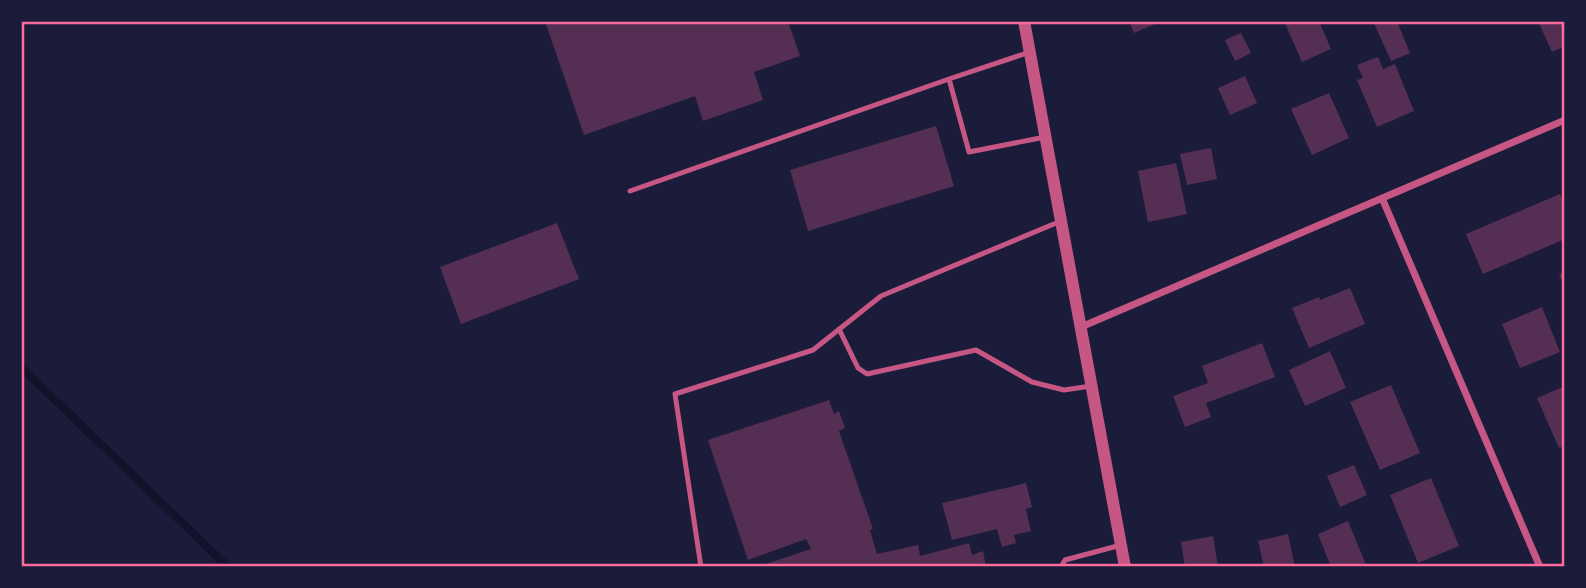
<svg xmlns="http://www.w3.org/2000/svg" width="1586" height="588" viewBox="0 0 1586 588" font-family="'Space Grotesk',sans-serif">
<rect width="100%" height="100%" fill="#1b1b3a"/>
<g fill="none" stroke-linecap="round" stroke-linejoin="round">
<path stroke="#12122b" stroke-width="8" d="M21 367 228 567"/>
</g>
<path fill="#542f53" d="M545 21H788L800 56 754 72 763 100 703 121 695 96 584 135Z
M1129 21H1162L1134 33Z
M1284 21H1319L1331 49 1302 62Z
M1373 21H1397L1410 53 1391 61Z
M1538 21H1565V46L1552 52Z
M1241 33 1251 53 1235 61 1225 40Z
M1378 57 1383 69 1395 64 1414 111 1377 127 1357 80 1363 78 1357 65Z
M1245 76 1257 103 1230 115 1218 88Z
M1329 93 1349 138 1312 155 1291 109Z
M936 126 954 186 808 231 790 170Z
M1211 148 1217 179 1187 185 1180 154Z
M1176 163 1187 214 1148 222 1138 171Z
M1560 194 1565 206V239L1483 274 1466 234Z
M557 223 579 279 461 324 440 267Z
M1565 271V288L1559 274Z
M1350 288 1365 324 1309 348 1292 308 1319 297 1320 300Z
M1542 307 1560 352 1520 368 1502 324Z
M1262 343 1275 377 1206 403 1211 417 1185 427 1173 396 1208 383 1202 366Z
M1330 351 1346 388 1305 406 1289 370Z
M1391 385 1420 453 1380 470 1350 402Z
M1565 386V446L1559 448 1537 398Z
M829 400 834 414 839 411 845 428 839 431 873 529 870 530 877 554 918 545 920 556 969 543 972 555 983 551 986 567H757L811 549 806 539 748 560 708 440Z
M1354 465 1367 495 1340 507 1327 476Z
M1431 478 1459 546 1418 563 1390 495Z
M1026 483 1032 507 1026 509 1031 531 1014 535 1016 543 1002 547 997 529 952 540 942 503Z
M1348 521 1367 567H1331L1318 534Z
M1288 534 1295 567H1264L1258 541Z
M1213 536 1218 567H1185L1181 542Z"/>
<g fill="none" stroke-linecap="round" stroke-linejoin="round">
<path stroke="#c65784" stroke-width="5" d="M1030 52 949 79 969 152 1045 137
M630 191 949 79
M839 329 858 368 867 374 976 350 1032 382 1064 390 1091 386
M701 567 675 394 813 350 881 296 1061 221
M1061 567 1065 560 1121 545"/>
<path stroke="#c65784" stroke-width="7" d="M1382 198 1540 567
M1081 327 1565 120"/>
<path stroke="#c65784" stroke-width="12" d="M1024 21 1125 567"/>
</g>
<rect width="1586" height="588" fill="none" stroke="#1b1b3a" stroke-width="46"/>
<rect x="23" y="23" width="1540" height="542" fill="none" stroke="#ff6b9d" stroke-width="2.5"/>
</svg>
